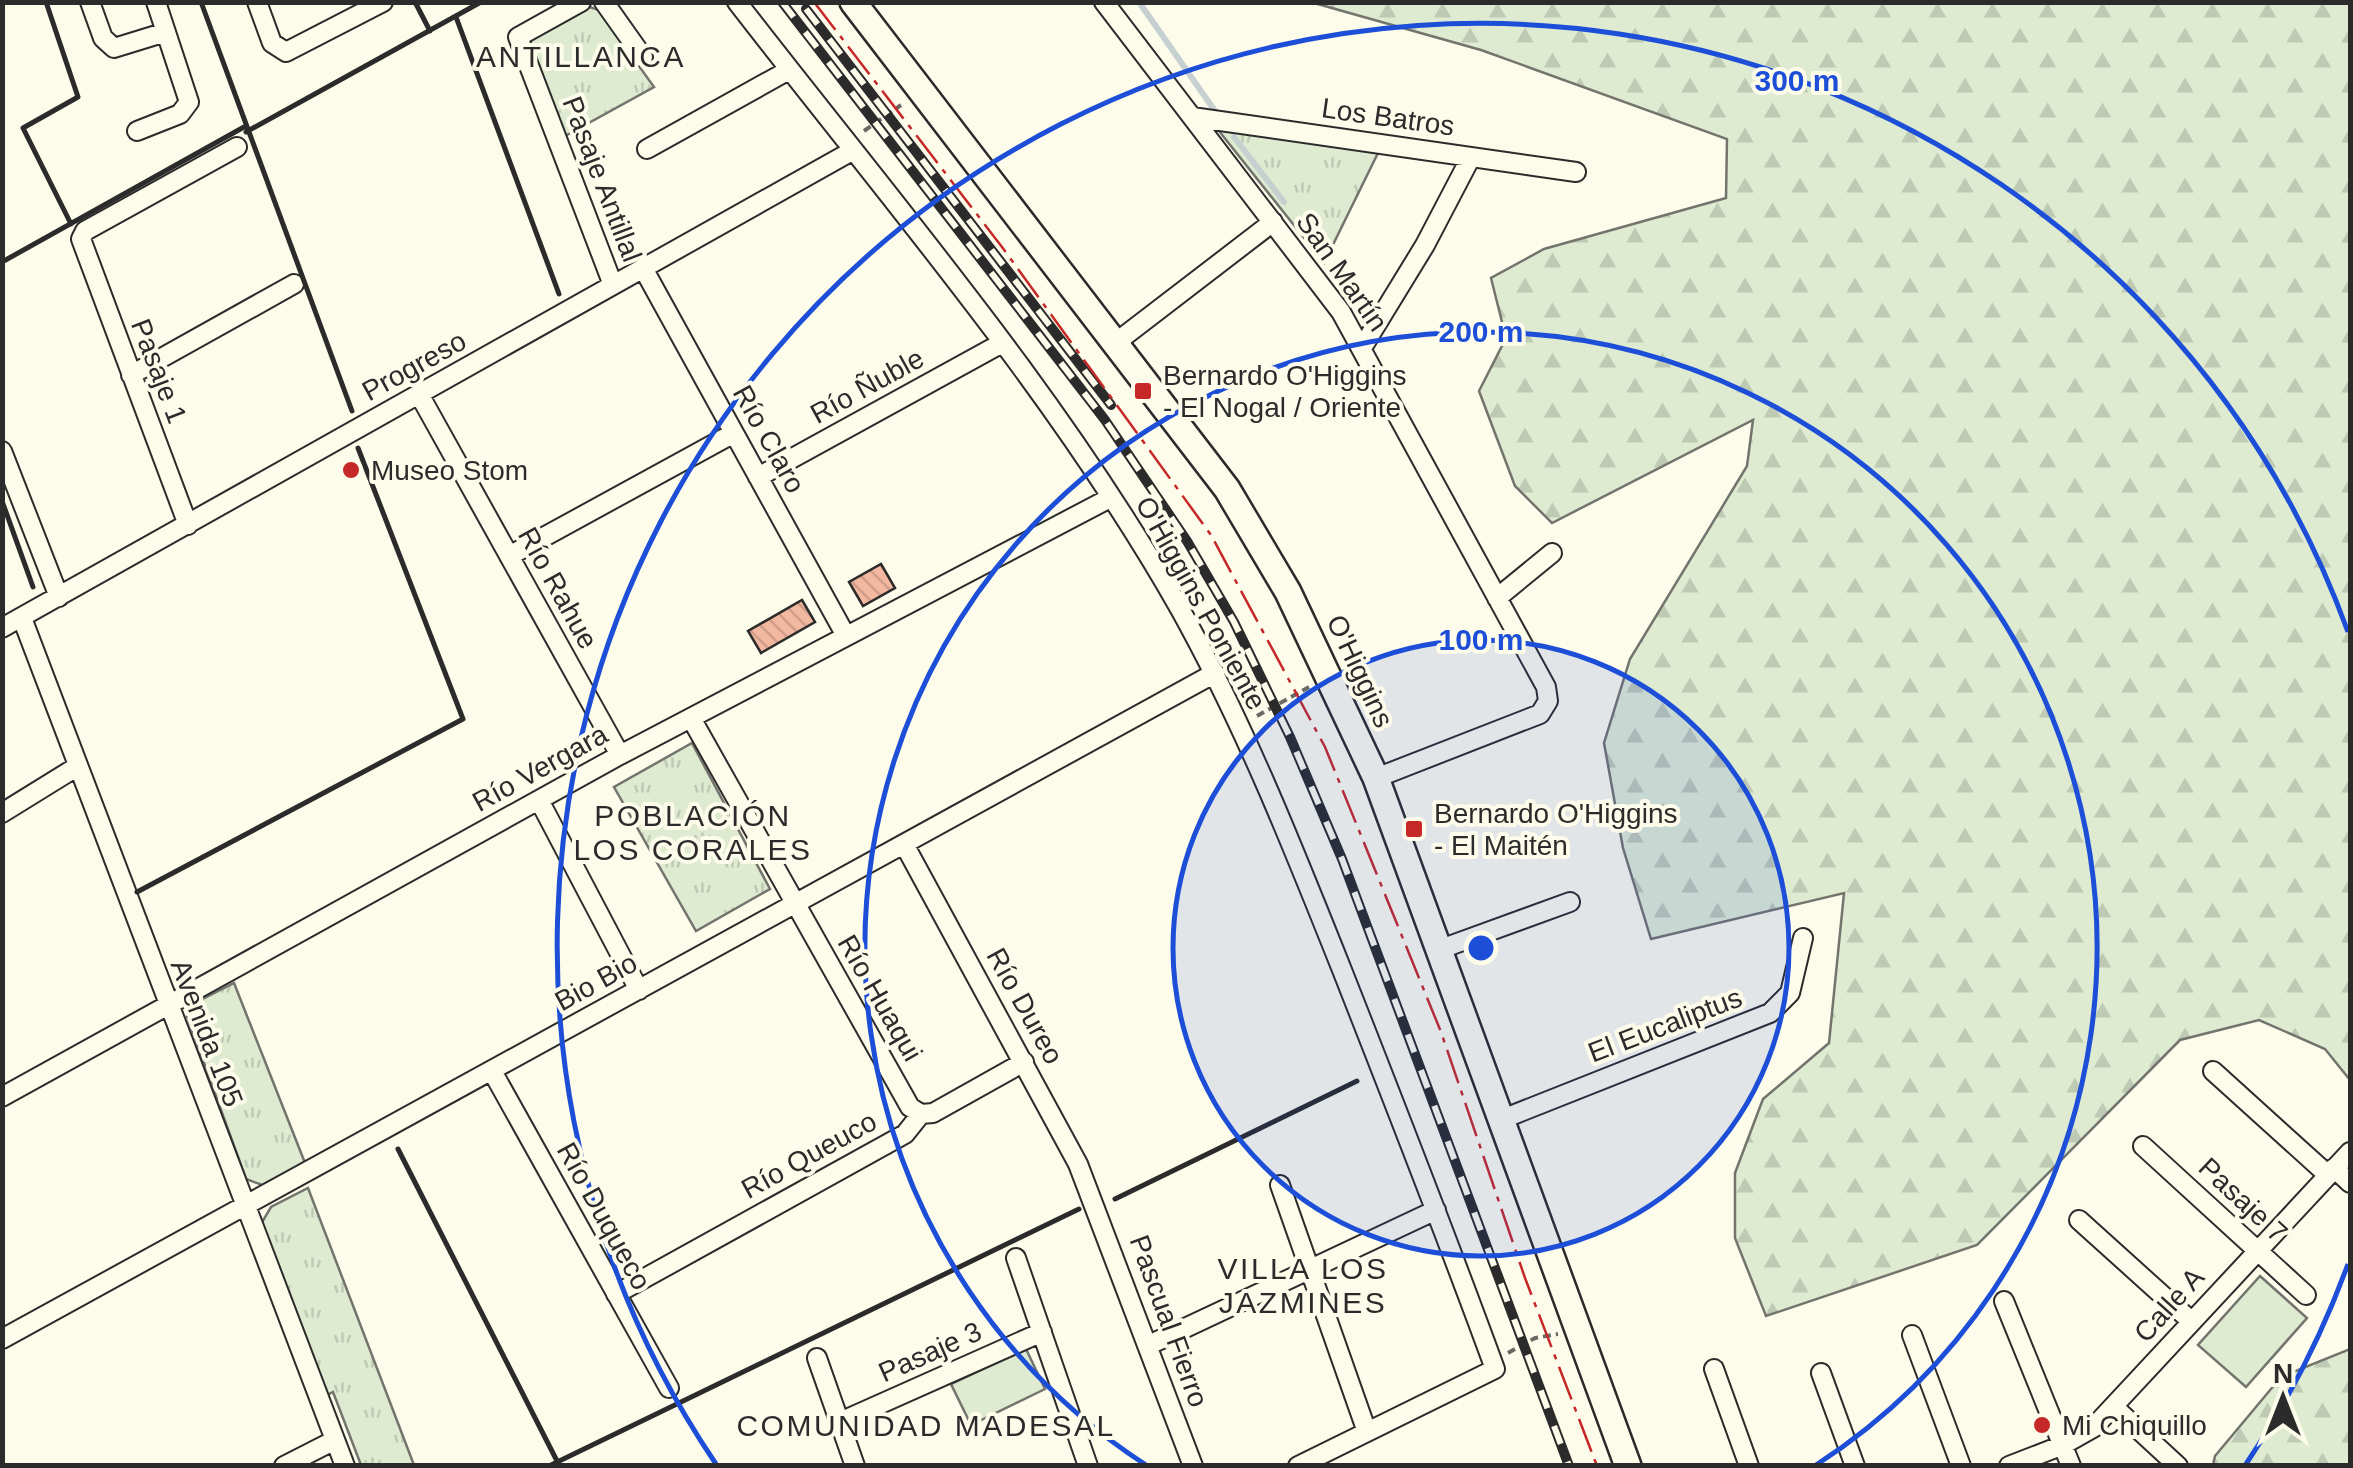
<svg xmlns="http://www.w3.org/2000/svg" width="2353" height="1468" viewBox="0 0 2353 1468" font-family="Helvetica,sans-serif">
<defs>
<pattern id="forest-firs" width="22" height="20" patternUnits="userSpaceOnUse" patternTransform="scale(2.5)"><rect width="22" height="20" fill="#deebd1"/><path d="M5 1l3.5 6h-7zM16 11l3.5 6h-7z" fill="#bfcab4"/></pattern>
<pattern id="park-tufts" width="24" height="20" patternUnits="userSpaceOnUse" patternTransform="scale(2.5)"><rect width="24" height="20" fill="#deebd1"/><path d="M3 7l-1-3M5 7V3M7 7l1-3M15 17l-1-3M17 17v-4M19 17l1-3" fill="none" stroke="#bfcab4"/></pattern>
<pattern id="building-back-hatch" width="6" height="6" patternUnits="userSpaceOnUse" patternTransform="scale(2.5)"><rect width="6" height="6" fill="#f2b8a0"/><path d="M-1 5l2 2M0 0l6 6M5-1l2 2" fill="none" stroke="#d09e8a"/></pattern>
</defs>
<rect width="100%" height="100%" fill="#fdfbea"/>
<path fill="#deebd1" stroke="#74746e" stroke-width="2.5" d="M2260 1276 2307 1318 2246 1387 2198 1345Z
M1026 1349 1045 1389 971 1425 951 1384Z"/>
<path fill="url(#forest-firs)" stroke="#74746e" stroke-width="2.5" d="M1314 3H2350V1080L2325 1049 2259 1020 2180 1040 1977 1245 1766 1316 1735 1238V1173L1763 1099 1829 1043 1844 893 1651 939 1623 848 1604 743 1630 659 1747 466 1753 420 1552 523 1515 486 1479 391 1506 338 1491 278 1544 249 1726 198 1727 139 1481 50Z
M2350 1349V1465H2213L2215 1456 2281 1377Z"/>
<path fill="url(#park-tufts)" stroke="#74746e" stroke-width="2.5" d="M583 5 599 10 654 87 565 136 527 41Z
M1224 127 1378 153 1324 263 1219 131Z
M692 743 770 889 696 931 614 787Z
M234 983 305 1163 262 1185 246 1179 187 1016 193 1004Z
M308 1188 414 1465H361L333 1392 327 1395 261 1224 271 1207Z"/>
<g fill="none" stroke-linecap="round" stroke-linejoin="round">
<path stroke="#c7d0d0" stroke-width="6" d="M1139 2 1217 114
M1234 137 1284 202"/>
</g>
<path fill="url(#building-back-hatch)" stroke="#2b2b2b" stroke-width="2.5" d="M881 564 895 588 863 606 849 582Z
M802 600 815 622 761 653 748 631Z"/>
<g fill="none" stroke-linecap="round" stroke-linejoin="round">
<g stroke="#2b2b2b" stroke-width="22">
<path id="street" d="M90 2 103 38 114 48 166 32
M257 2 272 43 286 52 383 2
M581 2 518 37 613 285
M604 2 643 57
M737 2C889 199 1057 392 1180 609 1244 724 1293 847 1342 970 1394 1102 1446 1235 1495 1369L1298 1466
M1104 2 1341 312 1546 687 1548 701 1540 714 1376 778
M1192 117 1576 172
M137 131 180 114 189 102 156 2
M647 149 789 70
M643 268 846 636
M1114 344 1273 222
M1362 348 1425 245 1471 157
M131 375 294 284
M419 394 620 755
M2 451 59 597
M758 477 1002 343
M188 525 81 239 85 231 237 147
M509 556 734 433
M1497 598 1552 553
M22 618 345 1466
M2 628 852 151
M691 718 910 1107 921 1114
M539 800 639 990
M2 813 78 766
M904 844 1078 1164 1193 1466
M1438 950 1570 902
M492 1071 669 1388
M2213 1071 2328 1175
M2 1097 620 755 1110 498
M1500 1120 1770 1013 1790 993 1803 938
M2143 1146 2306 1295
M2334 1168 2350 1183
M1280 1185 1367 1432
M2079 1220 2191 1321
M1016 1258 1088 1466
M616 1294 905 1134 921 1114 933 1113 1024 1062
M2004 1301 2071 1466
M1912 1335 1961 1466
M2 1339 1215 673
M1149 1345 1436 1210
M817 1358 855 1466
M1714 1369 1749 1466
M1821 1373 1855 1466
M2114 1407 2178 1466
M840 1422 1042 1332
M284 1466 335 1440
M2009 1466 2063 1445 2093 1428 2350 1152"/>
</g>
<g stroke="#2b2b2b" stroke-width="30">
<path id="secondary" d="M853 2 1227 489 1288 592 1376 778 1628 1466"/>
</g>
<path stroke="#6a6964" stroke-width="4" stroke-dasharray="8 5" stroke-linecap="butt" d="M864 131 901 105
M1257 716 1309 687
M1508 1353 1535 1338 1558 1334"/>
<use href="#street" stroke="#fdfbea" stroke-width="18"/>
<use href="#secondary" stroke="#fdfbea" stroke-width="25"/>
<g stroke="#2b2b2b" stroke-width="10">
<path id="rail" d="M782 2 1105 420 1187 541 1234 622 1290 737 1342 859 1569 1466
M806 9 1111 405"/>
</g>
<use href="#rail" stroke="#fdfbea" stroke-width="6" stroke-dasharray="19" stroke-linecap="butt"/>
<path stroke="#2b2b2b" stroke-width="5" d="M46 2 78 97 23 128 71 224
M201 2 352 411
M415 2 430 31
M456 17 559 294
M246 132 481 2
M2 262 244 127
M2 501 33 587
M137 892 463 719 358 448
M398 1149 557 1461
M1115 1199 1357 1081
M549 1466 1079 1209"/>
<path stroke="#c62828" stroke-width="2.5" stroke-dasharray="35 8 5 8" stroke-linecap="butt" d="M814 2 1002 247 1211 535 1325 747 1441 1032 1525 1278 1597 1466"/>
</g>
<circle cx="1481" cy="948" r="308" fill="#1d4ed8" fill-opacity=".12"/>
<g fill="none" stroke="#1d4ed8" stroke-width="5">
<circle cx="1481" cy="948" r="308"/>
<path d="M1146 1465A616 616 0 1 1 1816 1465"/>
<path d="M2348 1264A923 923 0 0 1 2246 1464M716 1464A923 923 0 1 1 2348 632"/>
</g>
<g fill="#c62828" stroke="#fdfbea" stroke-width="4">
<rect x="1133" y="381" width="20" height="20" rx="5"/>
<circle cx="351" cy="470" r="10"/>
<rect x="1404" y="819" width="20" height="20" rx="5"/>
<circle cx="2042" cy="1425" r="10"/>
</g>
<g text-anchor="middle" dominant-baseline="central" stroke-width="8" stroke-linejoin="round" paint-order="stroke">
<g font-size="28" fill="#2b2b2b" stroke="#fdfbea">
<text transform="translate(1388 117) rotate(8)">Los Batros</text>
<text transform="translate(602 179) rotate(69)">Pasaje Antillal</text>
<text transform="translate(1342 272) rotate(55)">San Martín</text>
<text transform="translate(414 366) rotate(-29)">Progreso</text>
<text transform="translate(159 371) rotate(69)">Pasaje 1</text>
<text transform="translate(867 386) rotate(-29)">Río Ñuble</text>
<text transform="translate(769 439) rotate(61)">Río Claro</text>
<text transform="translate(558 588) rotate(61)">Río Rahue</text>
<text transform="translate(1201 603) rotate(61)">O'Higgins Poniente</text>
<text transform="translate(1360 671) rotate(65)">O'Higgins</text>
<text transform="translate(540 768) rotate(-29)">Río Vergara</text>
<text transform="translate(596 982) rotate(-29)">Bio Bio</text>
<text transform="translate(880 998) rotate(60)">Río Huaqui</text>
<text transform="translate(1025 1006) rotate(61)">Río Dureo</text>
<text transform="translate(1665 1025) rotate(-21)">El Eucaliptus</text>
<text transform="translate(207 1033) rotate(69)">Avenida 105</text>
<text transform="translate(809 1155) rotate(-29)">Río Queuco</text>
<text transform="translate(2243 1200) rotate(43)">Pasaje 7</text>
<text transform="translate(604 1216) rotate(61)">Río Duqueco</text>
<text transform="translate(2169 1305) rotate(-48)">Calle A</text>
<text transform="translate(1169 1321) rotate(70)">Pascual Fierro</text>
<text transform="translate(930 1352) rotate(-24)">Pasaje 3</text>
</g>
<g font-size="28" fill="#2b2b2b" stroke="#fdfbea" text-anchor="start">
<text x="1163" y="375">Bernardo O'Higgins<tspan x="1163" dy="32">- El Nogal / Oriente</tspan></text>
<text x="371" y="470">Museo Stom</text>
<text x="1434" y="813">Bernardo O'Higgins<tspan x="1434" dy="32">- El Maitén</tspan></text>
<text x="2062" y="1425">Mi Chiquillo</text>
</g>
<g font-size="30" letter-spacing="2.5" fill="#2b2b2b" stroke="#fdfbea">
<text x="581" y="56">ANTILLANCA</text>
<text x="693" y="815">POBLACIÓN<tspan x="693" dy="34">LOS CORALES</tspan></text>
<text x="1303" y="1268">VILLA LOS<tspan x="1303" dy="34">JAZMINES</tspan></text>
<text x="926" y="1425">COMUNIDAD MADESAL</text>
</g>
</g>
<circle cx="1481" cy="948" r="15" fill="#1d4ed8" stroke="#fdfbea" stroke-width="5"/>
<g font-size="30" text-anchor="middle" font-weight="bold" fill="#1d4ed8" stroke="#fdfbea" stroke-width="8" stroke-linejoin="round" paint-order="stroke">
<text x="1797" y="91">300 m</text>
<text x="1481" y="342">200 m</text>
<text x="1481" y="650">100 m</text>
</g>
<rect width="2353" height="1468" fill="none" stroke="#2b2b2b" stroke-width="10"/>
<g transform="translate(2283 1398)" stroke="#fdfbea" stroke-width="8" paint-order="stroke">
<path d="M0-8L18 38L0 25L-18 38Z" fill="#2b2b2b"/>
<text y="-15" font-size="28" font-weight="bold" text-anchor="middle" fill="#2b2b2b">N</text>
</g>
</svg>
